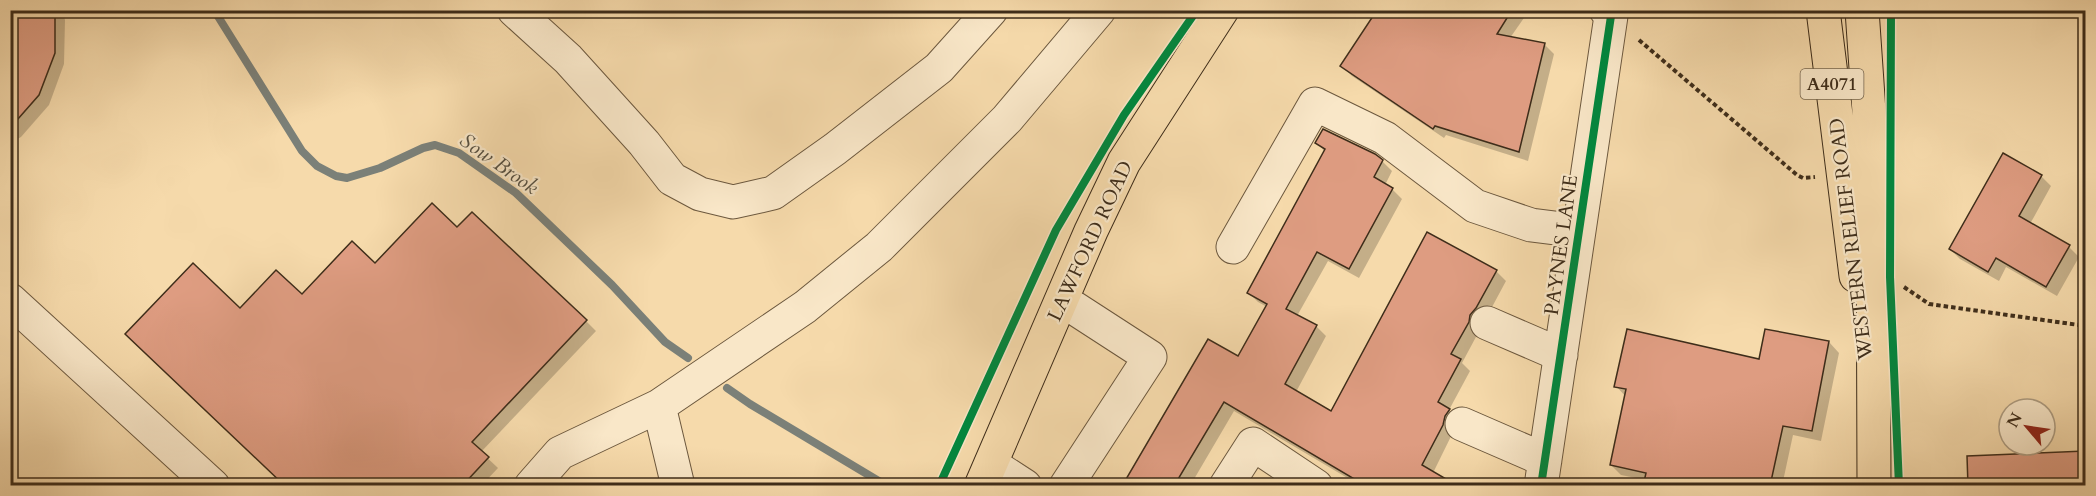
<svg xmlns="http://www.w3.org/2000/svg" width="2096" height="496" viewBox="0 0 2096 496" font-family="Cardo,serif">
<rect width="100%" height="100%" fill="#f6daab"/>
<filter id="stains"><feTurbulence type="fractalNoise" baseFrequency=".00333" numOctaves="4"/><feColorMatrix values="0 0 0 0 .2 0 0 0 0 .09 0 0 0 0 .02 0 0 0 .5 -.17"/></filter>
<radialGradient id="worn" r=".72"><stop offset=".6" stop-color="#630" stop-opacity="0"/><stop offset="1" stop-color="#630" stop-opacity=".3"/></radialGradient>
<path fill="#0003" d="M10 10H62L65 20 64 64 49 105 21 137 10 143Z
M1379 10H1521L1526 15 1510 38 1544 44 1554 54 1528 161 1446 135 1444 138 1352 76 1342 66Z
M1317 143 1382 161 1392 171 1385 185 1392 189 1402 199 1359 278 1328 261 1297 316 1316 326 1326 336 1296 392 1332 413 1496 271 1506 281 1462 363 1470 371 1449 410 1459 420 1433 473 1455 486H1361L1234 411 1190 486H1123L1238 358 1267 307 1258 302 1248 292 1325 152Z
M2003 155 2041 176 2051 186 2030 224 2069 247 2079 257 2057 296 2006 267 1999 281 1960 259 1950 249Z
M458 229 586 321 596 331 481 452 498 468 481 486H287L240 310 302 296Z
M1829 342 1839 353 1821 441 1793 435 1782 486H1644L1646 480 1621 475 1611 465 1626 397 1616 386 1760 361Z
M1254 481 1261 486H1251Z"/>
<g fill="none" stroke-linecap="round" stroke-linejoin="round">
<path stroke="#7b8078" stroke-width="8" d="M214 10 302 151 317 166 336 176 347 178 380 168 423 148 435 145 459 153 516 193 612 285 665 342 688 358
M727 388 750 404 887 486"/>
</g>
<path fill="#de9c81" stroke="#3e2d1a" stroke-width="1.5" d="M10 10H55V53L39 95 10 128Z
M1377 10H1512L1497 34 1545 43 1519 152 1435 126 1433 129 1340 66Z
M1323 129 1375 154 1383 160 1374 177 1393 188 1349 269 1317 252 1286 309 1317 325 1285 384 1331 411 1427 232 1497 270 1476 308 1470 315 1469 322 1451 354 1461 359 1438 402 1450 409 1445 416 1443 425 1422 465 1458 486H1366L1224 402 1174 486H1122L1208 339 1238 356 1267 304 1247 293 1325 149 1315 143Z
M2003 153 2042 175 2019 216 2070 245 2046 287 1996 258 1988 272 1949 249Z
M432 203 457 227 472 212 587 320 472 442 489 457 462 486H285L125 334 193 263 240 308 276 270 302 294 352 241 375 263Z
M1627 329 1759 359 1765 329 1829 341 1812 431 1783 426 1770 486H1643L1646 473 1610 465 1626 389 1614 387Z
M2085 451V486H1968L1967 456Z"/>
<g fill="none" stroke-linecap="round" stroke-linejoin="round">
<g stroke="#6c583e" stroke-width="35">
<path id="minor" d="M514 10 568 59 644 143 672 179 700 194 733 202 773 193 835 149 939 68 991 10
M1233 247 1315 104 1385 138 1475 206 1531 225 1579 231
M10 300 213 486
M1062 300 1150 357 1066 486
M1487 323 1561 355
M1462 424 1545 460
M991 464 1025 486
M531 486 560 453 659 406
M678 486 659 406 805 307 879 247 1007 119 1099 10
M1226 486 1253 444 1316 486
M1541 486 1611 16 1606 10"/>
</g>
<g stroke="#3e2d1a" stroke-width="35">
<path id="major" d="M981 486 1091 231 1124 162 1222 10"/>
</g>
<g stroke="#3e2d1a" stroke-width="35">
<path id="highway" d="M1823 10 1856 276
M1862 10 1873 170 1874 486"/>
</g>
<path stroke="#3e2d1a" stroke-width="4" stroke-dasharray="4.5 3" stroke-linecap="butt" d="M1639 40 1797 175 1803 178 1815 177
M1904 287 1929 304 2086 326"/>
<use href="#minor" stroke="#f9e7c8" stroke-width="33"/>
<use href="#major" stroke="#f6daab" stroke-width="33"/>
<use href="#highway" stroke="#f6daab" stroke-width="33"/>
<g stroke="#f9e7c8" stroke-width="11">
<path id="cycleway" d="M1891 10 1890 277 1899 486
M939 486 1056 230 1124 115 1197 10
M1541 486 1611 16 1606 10"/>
</g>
<use href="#cycleway" stroke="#00873e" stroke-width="8"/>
</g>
<g text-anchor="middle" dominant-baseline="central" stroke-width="4.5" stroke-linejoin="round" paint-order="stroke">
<rect fill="#f9e7c8" stroke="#76654e" stroke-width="1.5" x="1800.5" y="69" width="63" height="30" rx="4.5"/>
<g font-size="18" font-weight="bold" fill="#3e2d1a">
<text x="1832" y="84">A4071</text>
</g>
<g font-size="20" fill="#3e2d1a" stroke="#f9e7c8">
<text transform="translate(1851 239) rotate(-97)">WESTERN RELIEF ROAD</text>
<text transform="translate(1090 241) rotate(-65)">LAWFORD ROAD</text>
<text transform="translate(1561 245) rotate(-82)">PAYNES LANE</text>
</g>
<g font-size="21" font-style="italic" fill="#575041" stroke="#f9e7c8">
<text transform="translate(499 164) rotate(35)">Sow Brook</text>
</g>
</g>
<rect width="2096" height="496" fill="none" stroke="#f6daab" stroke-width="36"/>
<rect x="12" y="12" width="2072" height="472" fill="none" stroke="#3e2d1a" stroke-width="3"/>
<rect x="18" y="18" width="2060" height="460" fill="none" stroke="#3e2d1a" stroke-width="1.5"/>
<g transform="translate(2027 427) rotate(299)"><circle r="28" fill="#f9e7c8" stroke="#ae9d82" stroke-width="1.5"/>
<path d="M0-4.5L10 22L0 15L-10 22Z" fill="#8f2418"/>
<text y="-9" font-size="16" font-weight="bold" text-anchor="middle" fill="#3e2d1a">N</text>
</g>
<rect width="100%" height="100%" filter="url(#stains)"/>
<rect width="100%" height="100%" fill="url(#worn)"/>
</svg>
